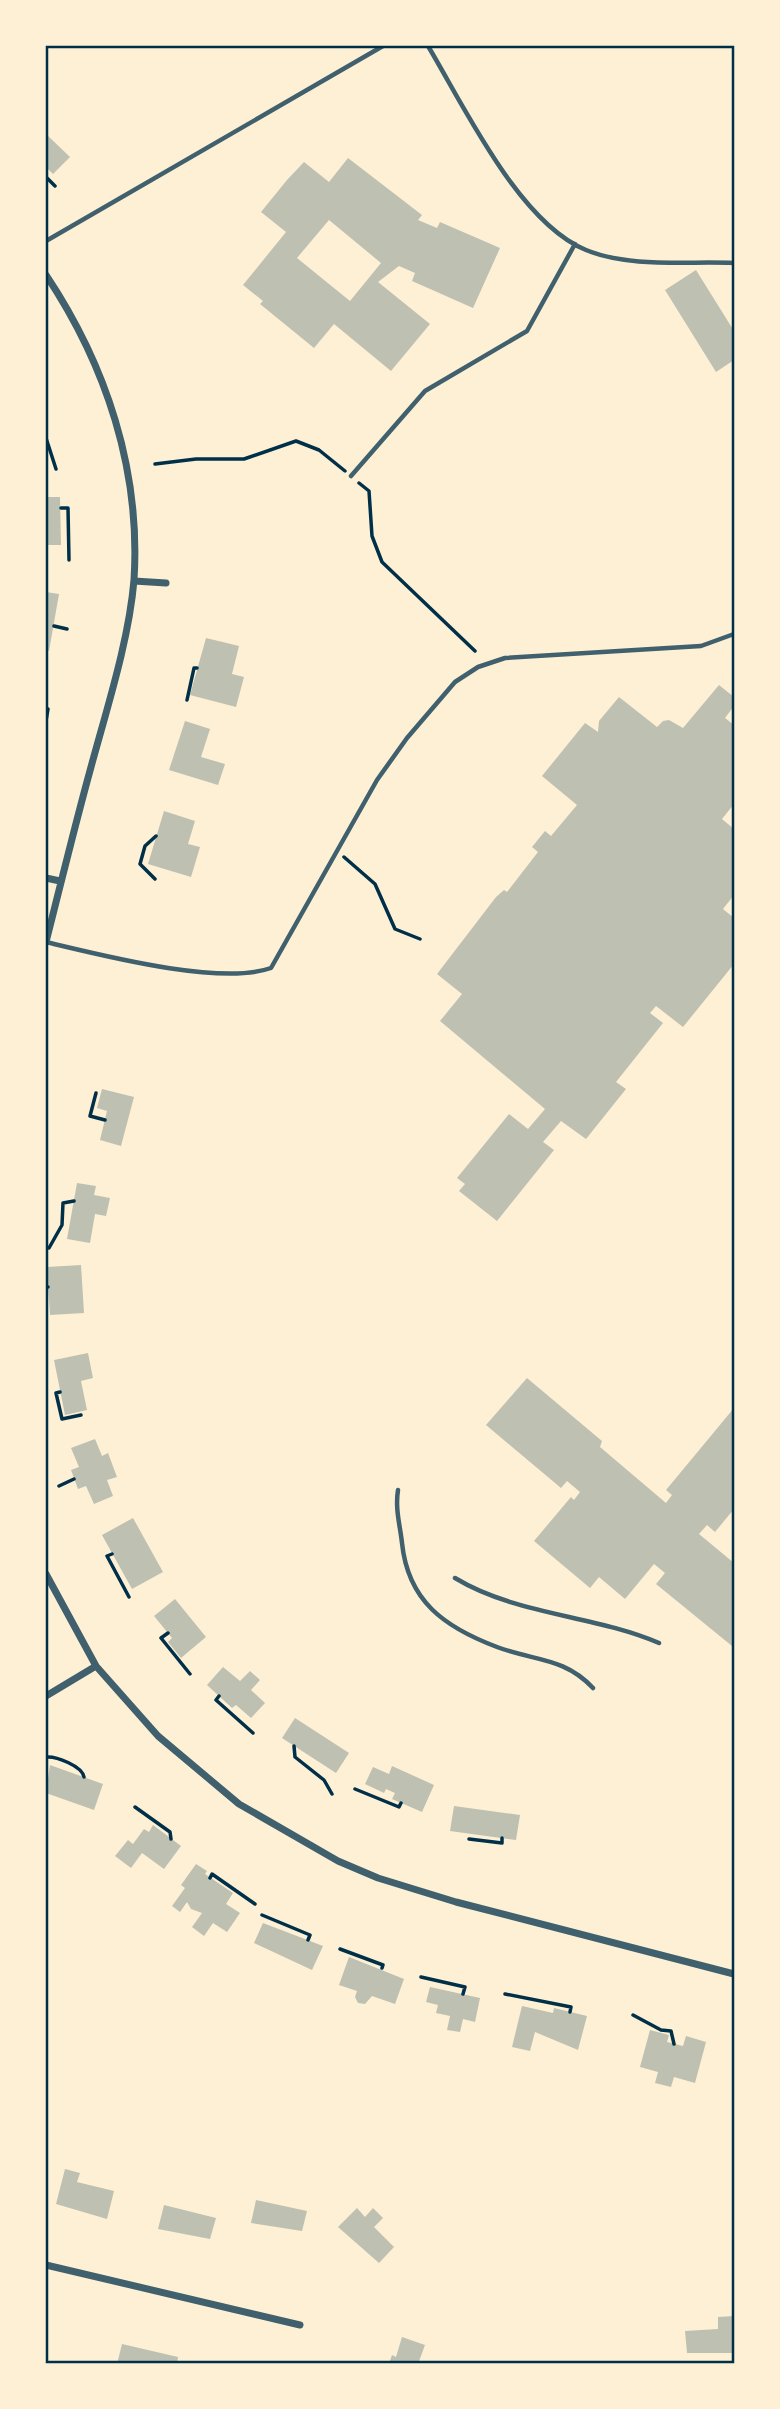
<svg xmlns="http://www.w3.org/2000/svg" width="780" height="2409" viewBox="0 0 780 2409" font-family="'Open Sans',sans-serif">
<rect width="100%" height="100%" fill="#fdf0d5"/>
<path fill="#bec0b2" fill-rule="evenodd" d="M46 134 70 157 53 174 46 167Z
M348 158 422 215 418 220 437 228 440 222 500 248 473 308 412 281 415 273 399 266 378 282 430 324 391 371 334 324 314 348 260 304 263 301 243 285 286 232 261 212 287 180 304 162 329 182ZM329 220 381 263 350 301 297 258Z
M696 270 734 331V360L716 372 665 290Z
M46 497H60L61 545H46Z
M46 592 59 594 49 651 46 650Z
M206 638 239 646 232 674 244 677 236 707 190 695Z
M719 685 734 697V706L725 718 734 725V804L722 819 734 829V895L723 909 734 918V964L683 1027 656 1006 650 1013 663 1023 616 1082 626 1089 586 1139 561 1121 543 1142 554 1150 497 1221 459 1191 465 1184 457 1178 509 1114 528 1129 545 1109 440 1021 462 994 437 974 496 897 504 890 507 892 538 852 532 847 545 831 551 836 577 805 542 776 585 723 598 732 599 721 619 697 657 727 663 721 669 720 683 728Z
M185 721 210 729 201 757 225 764 218 785 169 770Z
M164 811 195 821 188 844 200 847 191 877 148 864Z
M102 1089 134 1097 121 1146 100 1140 107 1111 97 1108Z
M77 1183 96 1186 94 1195 110 1198 106 1216 95 1214 90 1243 67 1239Z
M81 1265 84 1313 50 1315 47 1267Z
M88 1353 93 1378 81 1381 87 1410 65 1415 54 1360Z
M527 1378 602 1441 600 1447 666 1503 672 1495 666 1490 734 1408V1509L715 1532 707 1525 699 1534 734 1563V1643L732 1646 656 1584 665 1573 654 1564 625 1599 599 1577 590 1588 534 1541 571 1497 574 1500 580 1492 567 1481 561 1488 486 1425Z
M95 1439 102 1456 108 1453 117 1477 107 1480 113 1496 94 1504 86 1486 78 1489 71 1470 79 1467 71 1448Z
M133 1518 163 1572 132 1589 102 1535Z
M175 1599 206 1637 181 1658 168 1642 172 1638 154 1616Z
M223 1667 240 1681 250 1671 260 1680 251 1690 265 1703 251 1718 236 1705 232 1708 207 1685Z
M295 1718 349 1753 336 1773 282 1738Z
M50 1765 103 1784 94 1810 46 1793Z
M392 1766 434 1785 422 1812 392 1799 395 1793 386 1789 384 1793 365 1784 373 1767 389 1774Z
M454 1806 520 1815 516 1840 450 1831Z
M153 1825 181 1846 164 1869 142 1853 131 1868 115 1856 128 1840 133 1844 144 1829 149 1832Z
M196 1864 207 1871 205 1874 233 1893 226 1904 240 1913 227 1932 213 1923 204 1936 192 1927 202 1913 191 1909 187 1902 180 1912 172 1906 185 1888 181 1885Z
M263 1923 323 1946 312 1970 254 1943Z
M349 1957 404 1979 395 2004 372 1996 365 2004 358 2003 355 1997 357 1991 339 1985Z
M430 1987 480 1998 475 2022 463 2019 460 2032 447 2030 450 2016 436 2013 438 2005 426 2002Z
M522 2006 553 2013 554 2008 587 2016 578 2050 535 2032 530 2051 512 2047Z
M650 2030 669 2035 667 2042 683 2046 686 2036 706 2042 695 2083 674 2077 671 2087 655 2083 658 2072 640 2067Z
M65 2169 80 2173 77 2182 114 2191 107 2219 56 2204Z
M256 2200 307 2211 302 2231 251 2223Z
M164 2205 216 2218 210 2239 158 2229Z
M357 2208 365 2217 373 2208 383 2218 374 2227 394 2247 379 2263 338 2227Z
M734 2316V2353H687L685 2331 718 2329V2317Z
M402 2337 425 2345 418 2364H389L392 2355 396 2357Z
M122 2344 178 2357 177 2364H117Z"/>
<g fill="none" stroke-linecap="round" stroke-linejoin="round">
<path stroke="#003049" stroke-width="3.5" d="M46 177 55 186
M46 438 56 469
M155 464 196 459H244L296 441 319 450 345 471
M359 483 369 491 372 536 382 562 475 651
M61 508H68L69 560
M54 626 67 629
M187 700 194 668H197
M46 708 48 709 46 721
M344 857 375 884 395 929 420 939
M155 879 140 864 145 846 156 836
M96 1093 90 1116 105 1120
M49 1248 62 1225 63 1203 74 1201
M46 1287H48
M46 1328V1340
M60 1392 56 1393 62 1419 81 1415
M59 1486 74 1479
M112 1554 107 1556 129 1597
M168 1633 161 1638 190 1674
M219 1696 216 1700 253 1733
M294 1746 295 1757 324 1780 332 1794
M46 1757C56 1756 82 1766 84 1777
M355 1789 399 1807 401 1803
M135 1807 170 1832 171 1839
M469 1839 502 1843V1838
M210 1878 212 1874 255 1904
M262 1915 310 1935 308 1940
M340 1949 383 1965 382 1968
M421 1977 465 1987 463 1994
M505 1994 571 2007 570 2012
M633 2015 661 2030 671 2031 674 2044"/>
<path stroke="#3f606c" stroke-width="4.5" d="M428 46C464 106 519 223 586 250 630 268 687 261 734 263
M46 241 383 46
M351 476 425 391 527 331 575 244
M46 942C101 955 220 986 271 968L377 780 407 738 455 682 478 667 505 658 701 646 734 634
M398 1490C395 1509 400 1525 402 1543 408 1601 444 1627 497 1647 534 1661 564 1657 593 1688
M455 1578C516 1615 594 1615 659 1643"/>
<path stroke="#3f606c" stroke-width="7" d="M46 275C106 365 141 470 134 580 129 640 107 708 91 767 75 825 61 883 46 942
M134 581 166 583
M46 878 60 881
M46 1574 96 1666 158 1736 239 1804 338 1861 378 1878 456 1902 734 1974
M46 1696 96 1666
M46 2265 300 2325"/>
</g>
<rect width="780" height="2409" fill="none" stroke="#fdf0d5" stroke-width="94"/>
<rect x="47" y="47" width="686" height="2315" fill="none" stroke="#003049" stroke-width="2.5"/>
</svg>
